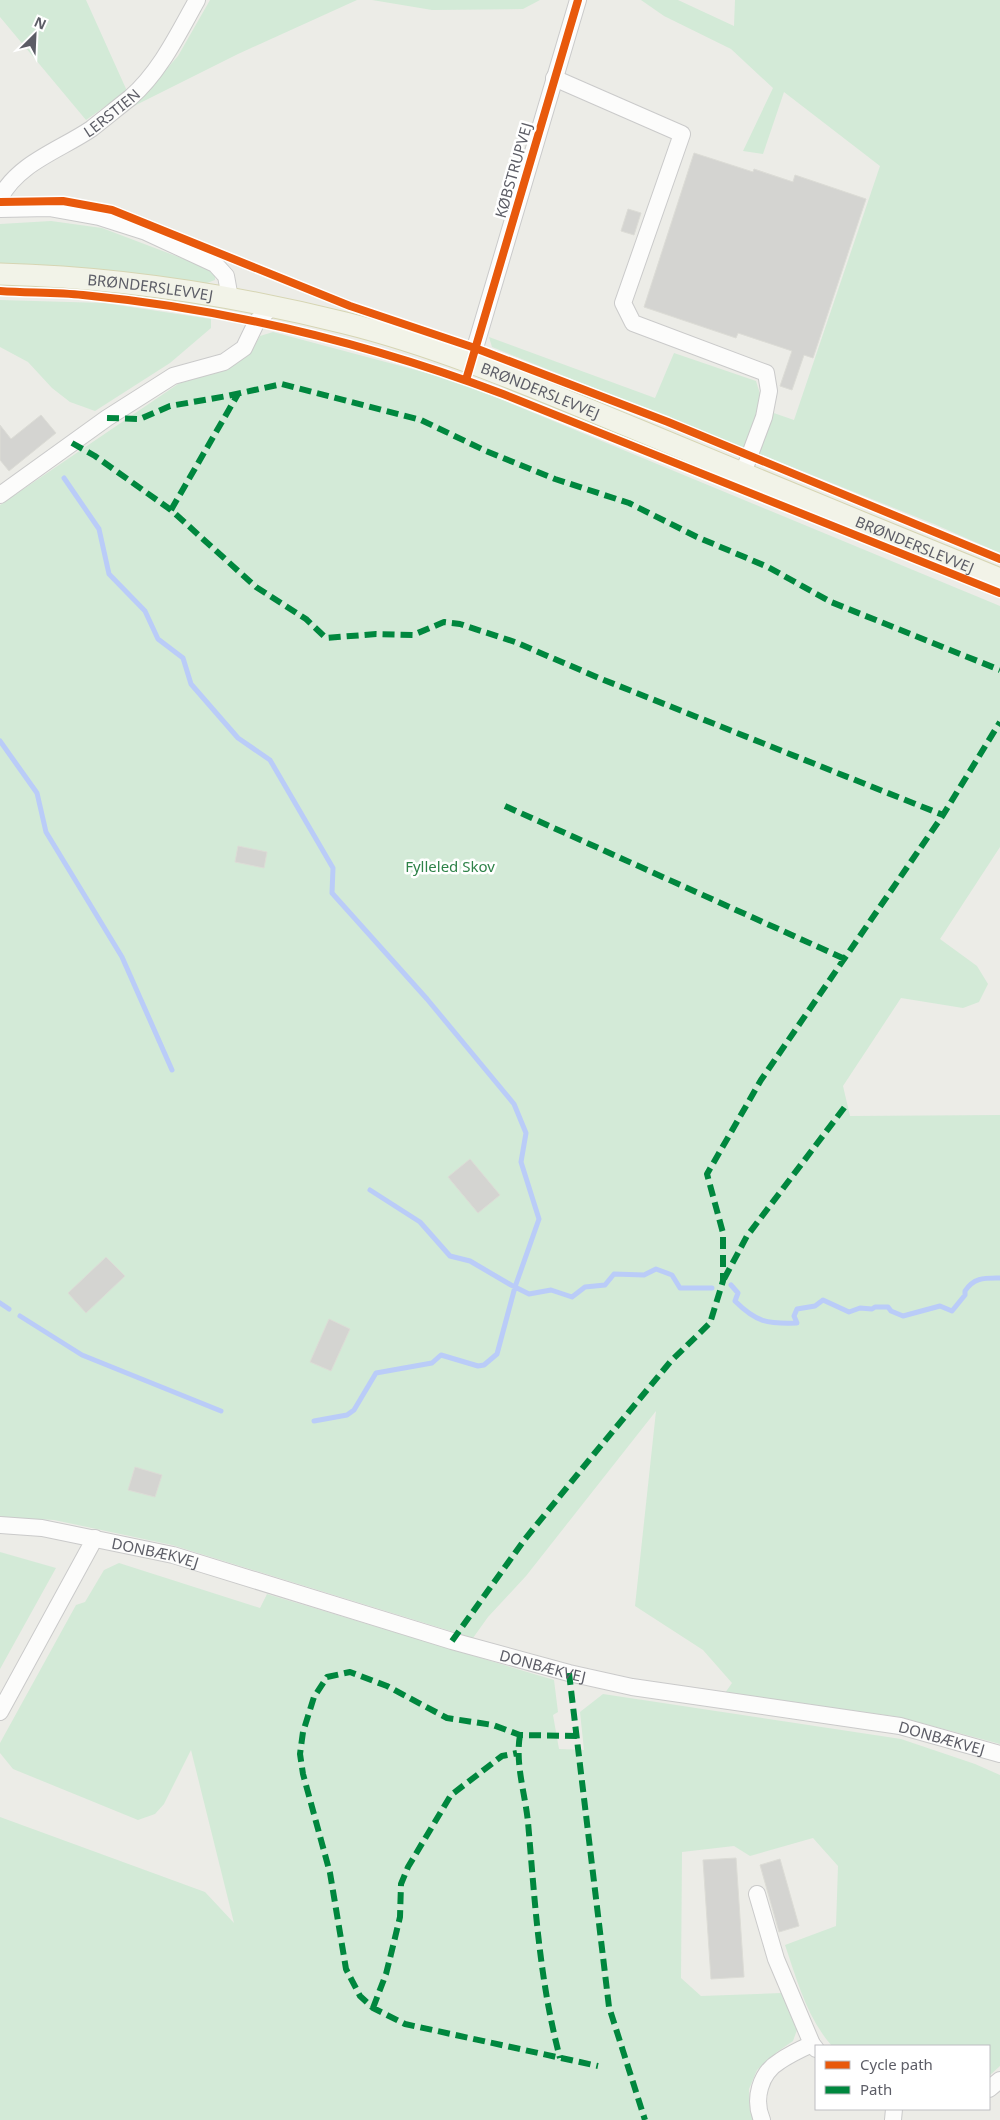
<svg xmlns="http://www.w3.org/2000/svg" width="1000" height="2120" viewBox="0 0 1000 2120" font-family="'Noto Sans',sans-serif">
<rect width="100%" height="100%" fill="#ecece7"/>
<path fill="#d3ead7" d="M0 0H86L127 91 86 120 0 17Z
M210 0H357L238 54 134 106 178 56Z
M372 0H540L523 9 432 10Z
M641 0H678L734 26 735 0H1000V553L934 524 492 347 489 337 655 398 674 353 756 381 765 410 794 420 880 166 784 92 763 154 743 151 773 88 731 49 664 16Z
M51 221 102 228 213 270 215 274V280L207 283C138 273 69 266 0 264V224Z
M0 300 104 303 211 319V328L170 363 95 411 70 402 52 388 28 362 0 347Z
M273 332 457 381 1000 606V847L940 939 977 966 988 984 979 1002 963 1008 901 998 843 1086 850 1116 1000 1115V1744L899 1717 725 1693 732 1683 703 1650 635 1606 656 1411 526 1576 488 1617 473 1638 172 1545 54 1520 0 1517V505L181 382 223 367 250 353 260 336Z
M0 1552 56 1568 0 1669Z
M119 1563 260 1608 267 1594 554 1680 558 1712 553 1715 559 1749 584 1750 580 1712 603 1694 901 1739 975 1764 1000 1775V2066L989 2076V2046H832C807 2018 797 1980 785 1945L836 1926 838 1866 813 1838 750 1856 734 1846 682 1852 681 1978 701 1996 782 1993 797 2030 793 2041 777 2052 757 2070 749 2089 750 2111 754 2120H0V1817L205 1892 234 1923 191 1750 164 1804 155 1814 138 1820 13 1769 0 1753V1743L76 1605 85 1602 104 1570Z"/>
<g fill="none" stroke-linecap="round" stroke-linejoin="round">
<path stroke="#baccf8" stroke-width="5" d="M64 478 99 529 109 574 145 611 158 639 183 658 191 684 238 738 270 760 333 868 332 893 427 999 514 1104 526 1133 521 1162 539 1219 515 1287 497 1354 484 1365 478 1366 441 1355 432 1363 376 1373 354 1410 347 1415 314 1421
M0 741 37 793 46 832 122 957 172 1070
M370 1190 420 1222 450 1256 470 1261 511 1285 529 1294 551 1290 572 1297 585 1287 605 1285 614 1274 644 1275 656 1269 672 1275 680 1288H712
M731 1285 738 1293 735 1301C756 1322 767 1324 797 1323L794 1316 797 1309 815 1306 823 1300 849 1312 860 1308 872 1309 875 1307H888L891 1311 903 1316 940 1306 952 1311 965 1295V1291C974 1277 985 1278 1000 1278
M0 1303 9 1309
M20 1316 82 1355 221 1411"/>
</g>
<path fill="#d4d4d1" stroke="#dcdcd6" d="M694 153 753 172 754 169 793 182 795 175 866 199 813 358 804 355 792 390 780 386 792 351 738 333 736 338 644 307Z
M628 209 641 213 634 235 621 231Z
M41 415 56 433 9 471 0 460V425L11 439Z
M238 846 267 852 264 868 235 862Z
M470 1159 500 1195 478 1213 448 1177Z
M106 1257 125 1276 86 1313 68 1293Z
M329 1319 350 1329 331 1371 310 1362Z
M135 1467 162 1475 155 1497 128 1490Z
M736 1858 744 1977 711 1979 703 1860Z
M780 1859 799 1926 779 1932 760 1865Z"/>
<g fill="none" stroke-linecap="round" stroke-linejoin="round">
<g stroke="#cacaca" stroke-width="18">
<g id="minor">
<path d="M554 78 682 134 623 303 633 323 766 373 769 391 764 417 743 473"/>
<path id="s1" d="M0 198C18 163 60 150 91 129 104 119 117 108 130 98 160 72 178 34 197 0"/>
<path d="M0 209 49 208 99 217 146 232 215 264 226 276 230 298"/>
<path d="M475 348 578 0"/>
<path d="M0 495 107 418 173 376 224 362 244 348 257 321 272 307"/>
<path id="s2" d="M0 1525 42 1528 173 1555 452 1641 569 1673 632 1687 900 1726 1000 1754"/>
<path d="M0 1712 95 1538"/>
<path d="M757 1894 776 1959 812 2044 816 2049"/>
<path d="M989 2089 1000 2080"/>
<path d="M762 2120C753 2099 760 2073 780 2061 790 2054 801 2049 812 2044"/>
<path d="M893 2120 894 2109"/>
</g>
</g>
<g stroke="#d6d5b3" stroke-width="23">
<g id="major">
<path id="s3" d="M0 274C116 277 233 295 345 323 446 348 542 391 638 430 759 480 879 530 1000 579"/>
</g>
</g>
<use href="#minor" stroke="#fcfcfb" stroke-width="16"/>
<use href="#major" stroke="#f2f3e8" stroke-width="21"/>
<path stroke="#00873e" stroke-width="6" stroke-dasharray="12 6" stroke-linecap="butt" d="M107 418 140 419 170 406 227 396 282 384 421 420 486 451 555 479 629 503 697 537 768 567 831 602 1000 670
M72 443 95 456 171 510 256 587 306 619 326 638 376 634 413 635 444 622 460 624 515 642 599 678 943 815
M171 510 238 394
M505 806 845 959
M724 1279 747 1236 847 1104
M452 1641 525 1539 594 1454 671 1361 710 1323 723 1281V1233L707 1174 761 1080 943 815 1000 722
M569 1673 609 2007 645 2120
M520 1735C515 1764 525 1793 528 1822 535 1902 539 1979 560 2058
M577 1736 520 1735 493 1725 447 1718 387 1686 350 1672 327 1677 314 1697 303 1732 300 1754 303 1774 330 1873 346 1969 360 1996 373 2008 405 2024 598 2066
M373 2008 386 1974 392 1950 400 1917 401 1884 408 1867 451 1795 502 1756 517 1753"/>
<g stroke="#fff" stroke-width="11">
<path id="cycleway" d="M0 202 63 201 112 210 350 306 475 348 668 422 1000 559
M0 291C28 293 56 292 83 295 227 309 368 343 503 394L1000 593
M466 380 578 0"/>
</g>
<use href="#cycleway" stroke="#e8590c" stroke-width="8"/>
</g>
<g text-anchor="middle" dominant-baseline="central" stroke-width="5" stroke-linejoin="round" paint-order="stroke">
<g font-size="15" fill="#5c5d66" stroke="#fff">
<text stroke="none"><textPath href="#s1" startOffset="142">LERSTIEN</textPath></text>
<text transform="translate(513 170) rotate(-74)">KØBSTRUPVEJ</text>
<text stroke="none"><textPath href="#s3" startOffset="151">BRØNDERSLEVVEJ</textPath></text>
<text stroke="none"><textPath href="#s3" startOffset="556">BRØNDERSLEVVEJ</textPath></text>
<text stroke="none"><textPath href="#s3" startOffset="961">BRØNDERSLEVVEJ</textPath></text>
<text stroke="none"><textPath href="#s2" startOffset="158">DONBÆKVEJ</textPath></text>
<text stroke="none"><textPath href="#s2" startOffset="562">DONBÆKVEJ</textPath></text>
<text stroke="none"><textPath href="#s2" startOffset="968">DONBÆKVEJ</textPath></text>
</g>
<g font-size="15" fill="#2e8248" stroke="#fff">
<text x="450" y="866">Fylleled Skov</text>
</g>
</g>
<rect x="815" y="2045" width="175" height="65" fill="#ffffff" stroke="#bebec2"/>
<rect x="825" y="2061" width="25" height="8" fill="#e8590c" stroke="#bebec2"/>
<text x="860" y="2070" font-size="15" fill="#5c5d66">Cycle path</text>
<rect x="825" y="2086" width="25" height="8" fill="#00873e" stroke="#bebec2"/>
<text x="860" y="2095" font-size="15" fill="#5c5d66">Path</text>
<g transform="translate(35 35) rotate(24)" stroke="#ffffff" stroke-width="4" paint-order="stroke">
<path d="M0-4L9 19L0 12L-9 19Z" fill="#5c5d66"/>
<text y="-8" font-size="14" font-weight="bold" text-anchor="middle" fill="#5c5d66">N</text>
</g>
</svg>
